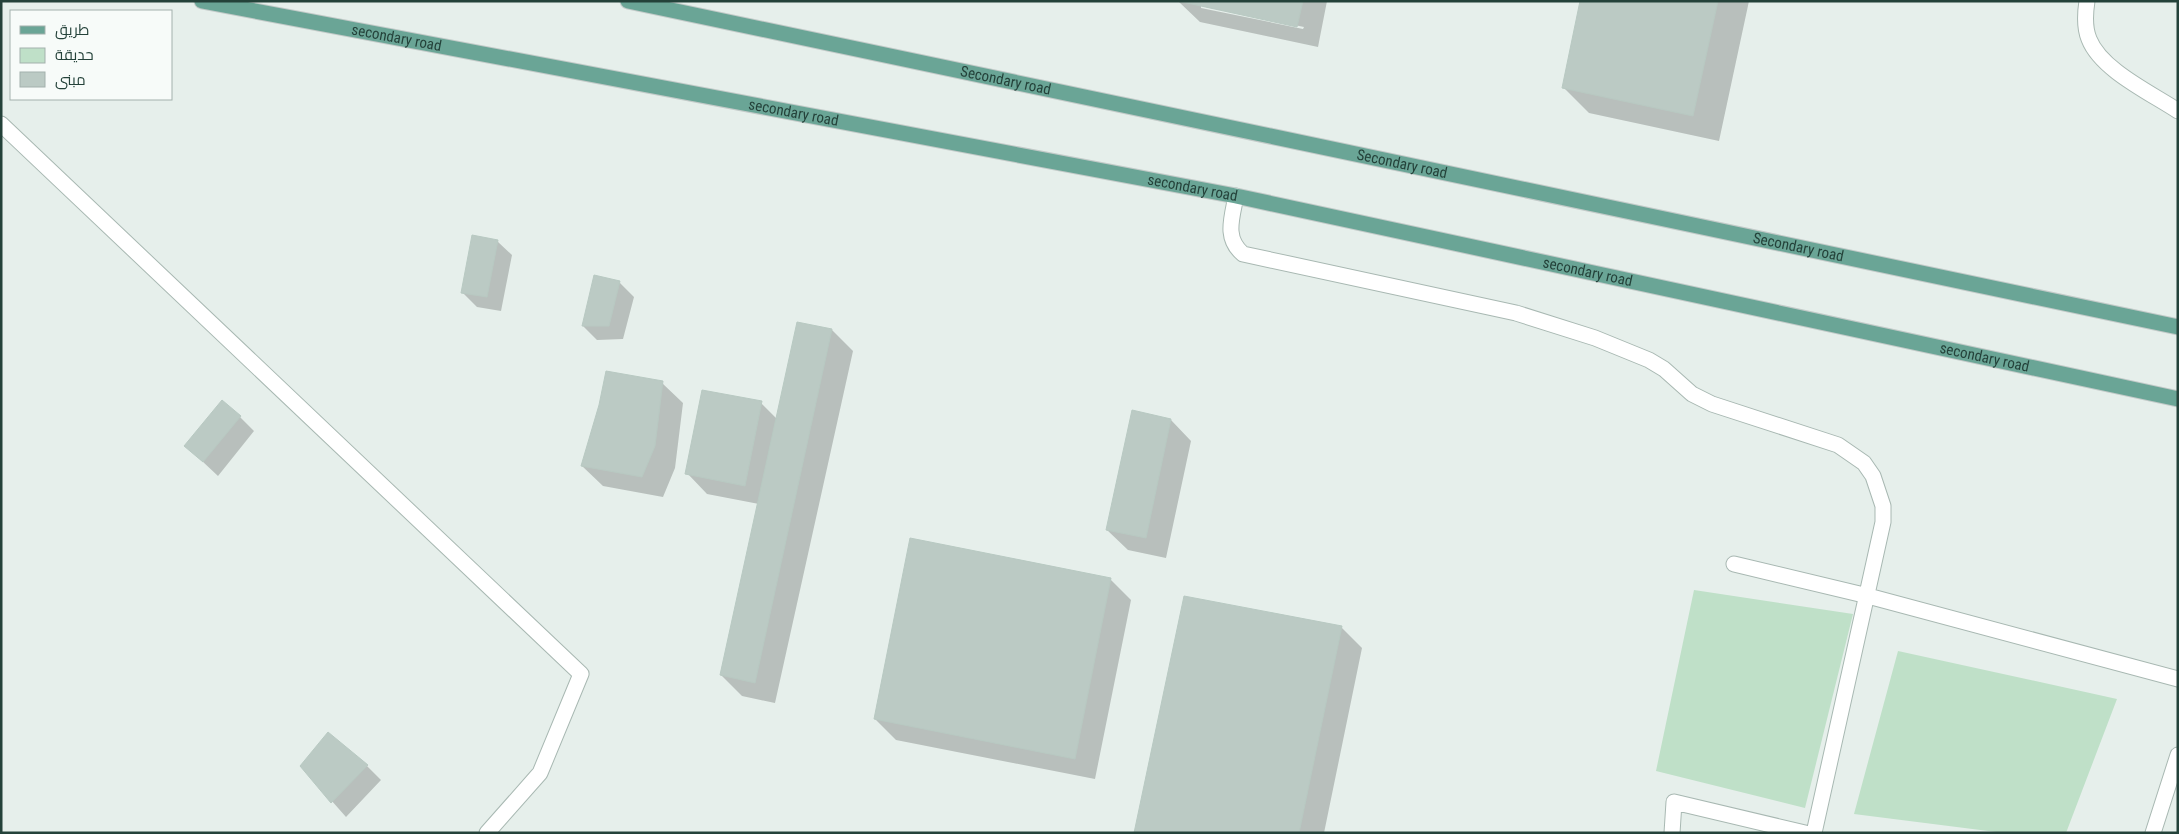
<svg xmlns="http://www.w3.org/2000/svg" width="2179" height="834" viewBox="0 0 2179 834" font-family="'Roboto Condensed',Cairo,sans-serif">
<rect width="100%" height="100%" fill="#e6efeb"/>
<path fill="#bfe0c8" d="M1694 590 1853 614 1805 808 1656 771Z
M1898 651 2117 699 2066 833H2004L1854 814Z"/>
<path fill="#0003" fill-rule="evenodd" d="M1327 1 1318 47 1200 22 1179 2ZM1201 6 1304 27 1303 29 1201 8Z
M1582 1H1749L1719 141 1589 113 1563 87Z
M497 241 512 255 501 311 477 307 462 292Z
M595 276 620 283 634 297 623 339 597 340 583 326Z
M798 323 832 330 853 351 775 703 742 696 721 675 759 504 707 494 687 473 761 403 777 419Z
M662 383 683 403 675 468 663 497 603 486 582 466Z
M240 417 254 431 218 476 186 446Z
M1171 420 1191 441 1166 558 1128 550 1107 530Z
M1110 579 1131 600 1095 779 896 740 875 719Z
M1341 627 1362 648 1324 833H1135Z
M301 766H367L381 780 346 817Z"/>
<path fill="#bbcac4" stroke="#b8c9c2" d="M1178 1H1303L1297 27Z
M1580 1H1718L1693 116 1562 88Z
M472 235 498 240 487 297 461 293Z
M594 275 620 281 609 326H582Z
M797 322 832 329 755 683 720 675Z
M606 371 663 381 655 446 642 477 581 466 599 405Z
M702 390 762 401 745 486 685 474Z
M222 400 241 416 203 462 184 446Z
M1132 410 1171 419 1146 538 1106 530Z
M910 538 1111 578 1075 759 874 719Z
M1184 596 1342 626 1299 833H1134Z
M328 732 368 765 331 803 300 766Z"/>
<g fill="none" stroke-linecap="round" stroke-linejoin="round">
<g stroke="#a8b8b2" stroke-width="17">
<path id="minor" d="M2087 1C2085 14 2084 27 2089 39 2101 70 2151 93 2178 111
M1 124 581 674 540 773 487 833
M1236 196C1232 218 1224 238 1243 254L1516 313 1595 338 1649 360 1664 369 1692 394 1712 404 1838 445 1864 463 1873 476 1883 506V522L1814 833
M1734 564 1868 596 2178 679
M1672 833 1674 802 1805 833
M2153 833 2178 755"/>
</g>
<g stroke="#c2cac8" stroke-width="17">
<g id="primary">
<path id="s1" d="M202 1 1236 196 2178 399"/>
<path id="s2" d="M628 1 2178 327"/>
</g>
</g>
<use href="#minor" stroke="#fff" stroke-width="15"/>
<use href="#primary" stroke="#6aa596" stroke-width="15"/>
</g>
<g text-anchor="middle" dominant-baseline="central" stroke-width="4" stroke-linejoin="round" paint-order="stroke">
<g font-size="15" fill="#24423a" stroke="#f7fbf9">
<text stroke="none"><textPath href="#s1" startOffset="198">secondary road</textPath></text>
<text stroke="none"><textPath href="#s2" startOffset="386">Secondary road</textPath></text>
<text stroke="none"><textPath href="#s1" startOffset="602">secondary road</textPath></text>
<text stroke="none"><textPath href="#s2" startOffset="791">Secondary road</textPath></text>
<text stroke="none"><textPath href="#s1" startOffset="1008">secondary road</textPath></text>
<text stroke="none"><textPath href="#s2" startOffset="1196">Secondary road</textPath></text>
<text stroke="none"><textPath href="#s1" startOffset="1412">secondary road</textPath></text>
<text stroke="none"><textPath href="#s1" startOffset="1818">secondary road</textPath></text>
</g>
</g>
<rect width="2179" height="834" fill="none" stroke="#24423a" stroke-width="5"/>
<rect x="10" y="10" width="162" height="90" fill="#f7fbf9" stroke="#a3b1ad"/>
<rect x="20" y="26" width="25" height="8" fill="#6aa596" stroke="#a3b1ad"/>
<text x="55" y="35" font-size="15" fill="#24423a">طريق</text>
<rect x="20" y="48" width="25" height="15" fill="#bfe0c8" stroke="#a3b1ad"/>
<text x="55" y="60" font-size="15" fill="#24423a">حديقة</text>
<rect x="20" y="72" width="25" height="15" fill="#bbcac4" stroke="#a3b1ad"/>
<text x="55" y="85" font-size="15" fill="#24423a">مبنى</text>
</svg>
